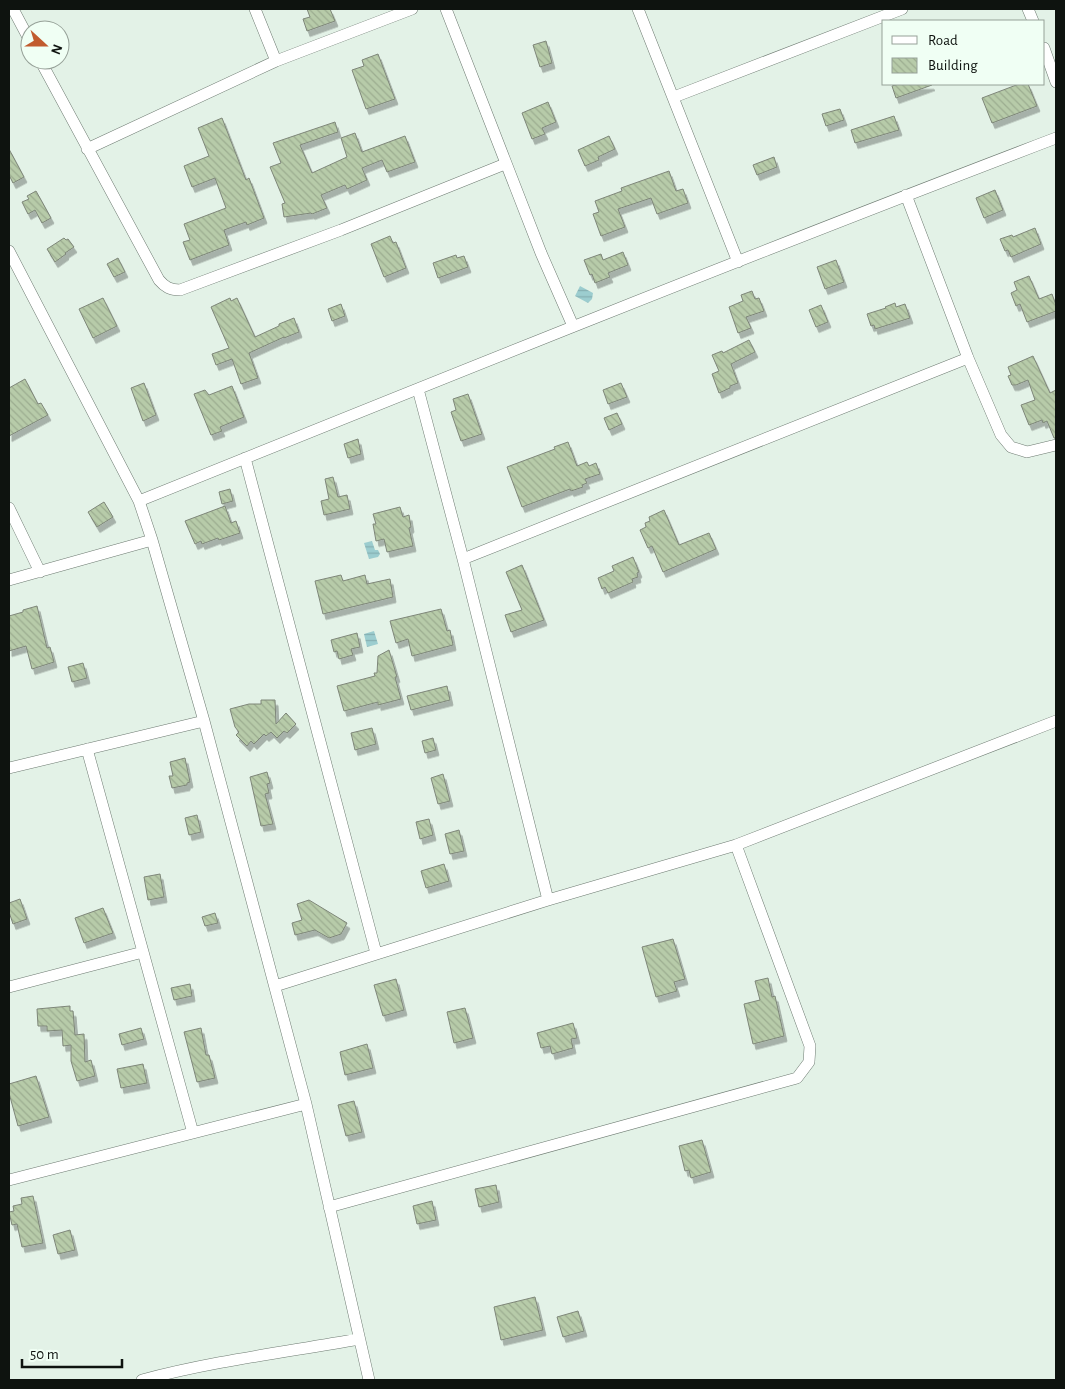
<svg xmlns="http://www.w3.org/2000/svg" width="1065" height="1389" viewBox="0 0 1065 1389" font-family="'Alegreya Sans',sans-serif">
<defs>
<pattern id="water-rules" width="6" height="5" patternUnits="userSpaceOnUse" patternTransform="scale(1.25)"><rect width="6" height="5" fill="#9ccdcf"/><path d="M0 2.5h6" fill="none" stroke="#85afb1"/></pattern>
<pattern id="building-back-hatch" width="6" height="6" patternUnits="userSpaceOnUse" patternTransform="scale(1.25)"><rect width="6" height="6" fill="#b7cba9"/><path d="M-1 5l2 2M0 0l6 6M5-1l2 2" fill="none" stroke="#9cad90"/></pattern>
<filter id="shadow"><feDropShadow dx="3" dy="5.5" stdDeviation="0" flood-color="#0004"/></filter>
</defs>
<rect width="100%" height="100%" fill="#e3f2e7"/>
<path fill="url(#water-rules)" d="M580 286 593 293 592 299 588 303 575 296Z
M372 541 375 550H378L380 554 378 557 369 559 364 543Z
M374 631 378 644 367 647 364 634Z"/>
<path fill="url(#building-back-hatch)" stroke="#7e8679" filter="url(#shadow)" d="M307 9H330L335 21 307 31 303 19 310 17Z
M546 41 552 63 540 67 533 45Z
M378 54 395 99 366 109 352 70 364 66 362 60Z
M899 84H931L932 85 896 98 892 86Z
M1019 84H1028L1037 106 992 123 982 98Z
M548 102 556 122 542 128 545 134 532 139 522 113Z
M840 109 844 120 826 126 822 114Z
M894 116 899 130 855 143 851 130Z
M222 118 246 180 249 178 264 218 247 225 246 222 224 230 229 245 190 260 183 242 190 240 184 224 226 208 215 178 192 187 184 166 209 156 198 128Z
M335 122 338 132 300 145 312 173 347 157 341 138 355 133 362 152 405 136 415 162 387 172 382 160 362 168 367 180 347 189 345 185 321 195 327 208 312 214 311 213 284 217 282 204 285 203 270 167 281 163 273 143Z
M609 136 615 149 598 157 599 160 585 166 578 150Z
M9 149 24 177 13 183 9 175Z
M774 157 777 167 757 175 753 165Z
M669 171 676 191 683 189 688 203 657 214 651 198 618 209 625 227 601 236 593 214 599 212 595 201 622 191 621 188Z
M995 190 1003 210 984 218 976 198Z
M36 191 51 218 42 223 35 210 28 214 22 202 29 199 27 196Z
M1035 228 1041 244 1011 257 1008 250 1005 251 1000 239 1012 235 1013 237Z
M390 236 393 243 396 242 406 268 384 277 371 244Z
M64 238 66 240 68 239 74 247 65 253 66 254 55 262 47 249Z
M623 252 628 265 608 273 610 277 595 283 592 274 590 275 584 260 601 254 603 260Z
M456 255 457 258 464 256 468 267 438 278 433 263Z
M118 258 125 272 114 277 107 264Z
M836 260 844 282 825 289 817 267Z
M1029 276 1039 299 1052 294 1056 305V311L1027 322 1020 304 1016 306 1011 293 1017 290 1014 282Z
M752 291 755 299 759 298 764 311 746 317 751 328 738 333 729 307 743 301 741 295Z
M103 298 117 326 93 338 79 309Z
M230 298 231 301 237 298 255 337 279 326V324L294 318 299 332 284 338V337L249 353 258 378 241 384 232 359 216 365 212 354 229 348 211 307Z
M895 303 896 307 905 304 910 318 875 329 874 325 871 326 867 314 886 308 885 307Z
M341 304 345 316 332 321 328 309Z
M821 305 828 322 816 327 809 310Z
M749 340 755 352 731 364 738 383 730 386V388L719 393 712 374 719 371 712 355 722 351 723 353Z
M1033 356 1050 393 1056 390V438H1054L1047 421 1043 423 1042 420 1029 425 1021 405 1035 400 1028 380 1016 385H1012L1008 376 1011 375 1008 367Z
M25 379 38 404 41 403 48 415 9 436V388Z
M144 383 156 415 143 421 131 388Z
M621 383 627 397 608 404 603 390Z
M232 386 244 417 220 427 222 431 211 435 194 394 205 390 209 395Z
M468 394 482 434 461 441 451 412 456 410 453 399Z
M617 413 622 424 609 430 604 418Z
M358 439 361 454 348 458 344 444Z
M568 442 577 466 587 462 589 466 596 463 600 474 585 479 587 483 582 485 583 487 571 491 570 489 522 507 507 467 555 449 554 447Z
M333 477 338 497 347 495 350 509 324 515 321 501 329 499 325 479Z
M230 489 233 501 222 504 219 492Z
M104 502 113 517 97 527 88 512Z
M225 506 231 523 236 521 240 533 219 540 218 538 202 544 201 541 195 544 185 521Z
M400 507 403 517 409 515 411 527 409 528 413 546 387 552 384 539 376 541 373 524H376L373 514Z
M664 510 679 545 709 533 716 549 663 572 652 546 648 548 640 530 646 527 645 523 650 521 649 517Z
M633 557 639 572 637 573 638 577 632 579 633 582 608 593 605 587 602 589 598 578 614 571 612 566Z
M522 565 544 620 511 632 505 615 522 610 506 572Z
M341 575 343 581 365 575 367 584 390 579 393 597 323 614 315 581Z
M37 606 47 648 50 647 54 662 32 669 26 646 9 651V616L23 612V610Z
M441 609 447 631 450 630 453 645 412 656 408 639 396 643 390 621Z
M357 633 360 647 351 649 353 655 339 659 337 651 334 652 331 640Z
M389 650 397 677H395L401 699 378 705V702L344 711 337 686 375 676 374 673H377L378 656Z
M83 663 87 678 72 682 68 667Z
M447 686 450 700 411 710 407 696Z
M261 700H275L276 724 286 713 296 724 287 733 284 731 277 738 271 732 266 736 264 734 254 744 251 741 247 746 236 735 239 732 235 727 230 709 249 704H261Z
M372 728 376 744 355 750 351 733Z
M433 738 436 750 425 753 422 741Z
M185 758 190 782 187 783V785L172 788 169 776H173L170 762Z
M267 772 270 783 267 784 269 793 265 794 273 824 261 826 250 777Z
M443 774 450 801 438 804 431 778Z
M197 815 201 832 189 835 185 818Z
M429 819 433 835 420 839 416 822Z
M459 830 464 851 450 854 445 834Z
M444 864 449 881 426 888 421 871Z
M160 874 164 897 148 900 144 877Z
M20 899 27 919 13 924 9 912V903Z
M309 900 347 923 341 934 329 938 315 930 295 935 292 923 302 920 297 904Z
M103 908 113 933 84 943 75 918Z
M215 913 218 923 205 926 202 917Z
M673 939 685 979 674 982 677 991 656 997 642 947Z
M768 978 772 997 775 996 784 1036 753 1044 744 1004 760 1000 755 981Z
M396 979 404 1010 383 1016 374 985Z
M190 984 192 996 174 1000 171 988Z
M70 1006V1011H73L75 1035 84 1034 85 1062 91 1060 95 1076 77 1081 71 1061V1045L63 1046 62 1030 47 1031V1026H38L37 1009Z
M465 1008 473 1038 454 1043 447 1012Z
M573 1023 577 1038 571 1039 573 1048 552 1054 550 1046 541 1048 537 1033Z
M141 1028 144 1039 122 1045 119 1034Z
M201 1028 206 1055H209L215 1078 197 1082 184 1032Z
M367 1044 373 1068 345 1075 340 1052Z
M143 1064 147 1083 121 1088 117 1069Z
M36 1076 49 1117 18 1126 9 1093V1084Z
M354 1101 362 1132 346 1136 338 1105Z
M702 1140 711 1172 691 1178 689 1170 685 1171 679 1146Z
M496 1185 499 1202 479 1207 475 1189Z
M33 1196 43 1243 22 1247 17 1224 12 1225 9 1212 14 1211 13 1206 22 1204 21 1198Z
M432 1201 436 1220 417 1224 413 1206Z
M70 1230 75 1250 58 1254 53 1235Z
M535 1297 543 1330 501 1340 494 1307Z
M578 1311 584 1331 563 1337 557 1317Z"/>
<g fill="none" stroke-linecap="round" stroke-linejoin="round">
<g stroke="#6e7b72" stroke-width="12">
<path id="street" d="M13 9 30 41
M255 9 276 61
M446 9 541 253 573 326
M638 9 738 262
M1028 9 1033 21
M1044 48 1056 82
M40 60 159 280C165 287 170 290 180 290L341 230 505 164
M674 97 902 9
M87 149 276 61 412 9
M906 195 968 358 1001 435 1011 447 1027 452 1056 445
M9 251 139 501 152 540 204 721 306 1104 369 1380
M418 389 463 559 548 900
M245 458 376 953
M139 501C444 378 749 255 1056 138
M9 508 40 572
M463 559 968 358
M9 580 152 540
M87 749 193 1133
M9 768 204 721
M736 845 1056 721
M275 986 548 900 736 845 810 1046 809 1062 797 1078 329 1207
M9 987 143 952
M9 1180 306 1104
M142 1380C213 1361 286 1352 359 1339"/>
</g>
<use href="#street" stroke="#fff" stroke-width="11"/>
</g>
<rect width="1065" height="1389" fill="none" stroke="#0e130f" stroke-width="20"/>
<rect x="882" y="20" width="162" height="65" fill="#f0fff4" stroke="#96a198"/>
<rect x="892" y="36" width="25" height="8" fill="#ffffff" stroke="#96a198"/>
<text x="928" y="45" font-size="15" fill="#0e130f">Road</text>
<rect x="892" y="58" width="25" height="15" fill="url(#building-back-hatch)" stroke="#96a198"/>
<text x="928" y="70" font-size="15" fill="#0e130f">Building</text>
<g transform="translate(45 45) rotate(111)"><circle r="24" fill="#f0fff4" stroke="#96a198"/>
<path d="M0-4L9 19L0 12L-9 19Z" fill="#c15b2e"/>
<text y="-8" font-size="14" font-weight="bold" text-anchor="middle" fill="#0e130f">N</text>
</g>
<path d="M22 1359v8h100v-8" fill="none" stroke="#0e130f" stroke-width="2.5"/>
<text x="30" y="1359" font-size="15" fill="#0e130f" stroke="#f0fff4" stroke-width="4" paint-order="stroke">50 m</text>
</svg>
